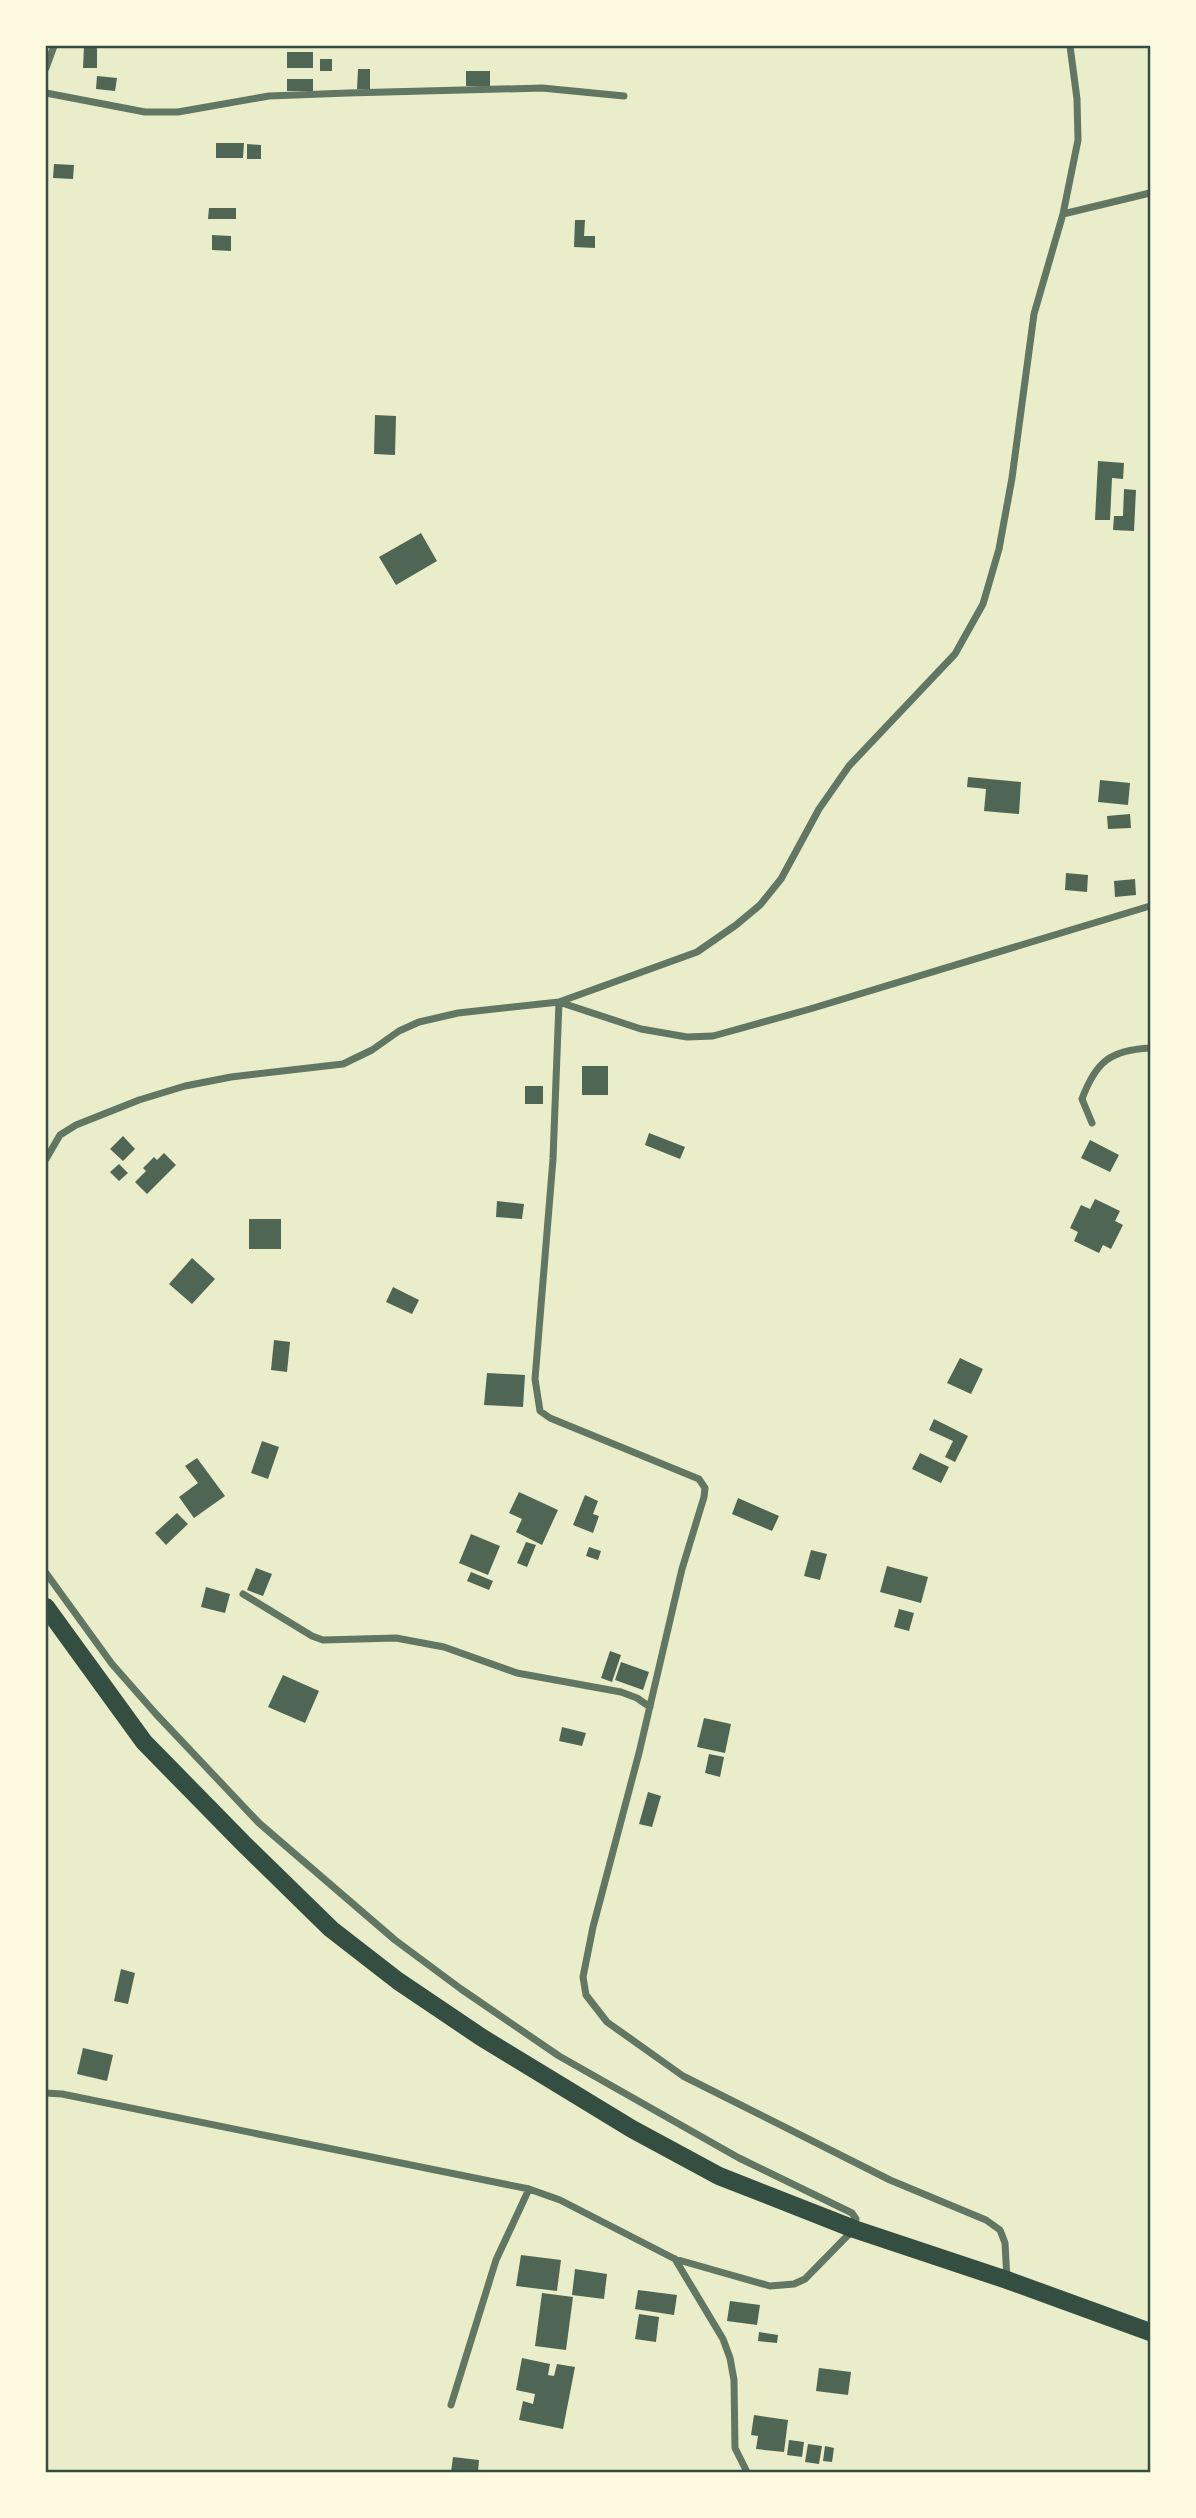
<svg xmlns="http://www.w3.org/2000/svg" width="1196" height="2518" viewBox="0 0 1196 2518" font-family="'Archivo Narrow',sans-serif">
<rect width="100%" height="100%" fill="#e9edc9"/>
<path fill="#4f6655" d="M84 46H97V68H83Z
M287 52H313V68H287Z
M320 59H332V71H320Z
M358 69H370V89H357Z
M466 71H490V86H466Z
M97 76 117 78 115 91 96 89Z
M287 79H313V91H287Z
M216 143H244L243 158H216Z
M247 144 261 145V159H247Z
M54 164 74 165 73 179 53 178Z
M209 208H236V219H208Z
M575 220H585L584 236H595V248L574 247Z
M212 235 231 236V251L212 250Z
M375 415 396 416 395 455 374 454Z
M1098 461 1124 463 1123 479 1112 478 1110 520H1095Z
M1124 489 1136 490 1134 531 1113 530 1114 516H1123Z
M421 533 437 561 396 585 379 557Z
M968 777 1021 782 1019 814 984 811 986 789 967 787Z
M1100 780 1130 783 1128 805 1098 802Z
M1130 814 1131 828 1108 829 1107 816Z
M1066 873 1088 875 1087 892 1065 890Z
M1135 879 1136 895 1115 897 1114 881Z
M582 1066H608V1095H582Z
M525 1086H543V1104H525Z
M649 1133 685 1147 680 1159 645 1145Z
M123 1136 135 1149 123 1161 110 1149Z
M1090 1140 1119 1155 1110 1172 1081 1158Z
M164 1153 176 1165 147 1194 135 1182 146 1171 143 1168 154 1157 157 1160Z
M119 1164 128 1173 119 1181 110 1172Z
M1095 1199 1120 1211 1115 1221 1123 1225 1111 1249 1103 1245 1099 1253 1074 1241 1078 1232 1070 1228 1081 1205 1090 1209Z
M497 1201 524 1204 522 1219 496 1217Z
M249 1219H281V1249H249Z
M192 1258 215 1279 192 1304 169 1284Z
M393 1287 419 1300 412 1314 386 1302Z
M274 1340 290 1342 287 1372 271 1370Z
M960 1358 983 1369 971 1394 947 1383Z
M487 1373 525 1375 523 1407 484 1405Z
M934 1419 968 1436 955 1462 945 1457 953 1441 929 1430Z
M262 1441 279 1447 268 1479 251 1473Z
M920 1453 949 1467 941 1483 912 1469Z
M197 1458 225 1496 194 1518 179 1497 198 1483 185 1466Z
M519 1492 558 1510 542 1545 516 1532 522 1519 509 1513Z
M585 1495 598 1501 593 1514 599 1516 593 1533 573 1525Z
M738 1498 779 1516 772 1531 732 1514Z
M177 1513 188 1524 166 1545 155 1533Z
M471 1534 500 1546 488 1575 459 1563Z
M526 1542 536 1545 527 1567 517 1563Z
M589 1547 601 1551 598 1560 586 1556Z
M811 1550 827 1554 820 1580 804 1576Z
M887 1566 928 1577 921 1603 880 1592Z
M256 1568 272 1574 263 1596 247 1590Z
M471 1572 493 1581 489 1590 467 1581Z
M206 1587 230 1594 225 1613 201 1607Z
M899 1609 914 1613 909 1631 894 1627Z
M610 1651 621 1655 612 1682 601 1678Z
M621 1662 649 1672 643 1690 615 1680Z
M283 1675 319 1691 305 1723 268 1707Z
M704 1718 731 1724 725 1753 697 1747Z
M562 1727 586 1733 582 1746 559 1741Z
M709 1754 724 1757 720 1777 705 1773Z
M648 1792 661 1796 652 1827 639 1824Z
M121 1969 135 1973 128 2004 114 2001Z
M83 2048 113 2055 107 2081 77 2074Z
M521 2255 561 2260 557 2291 516 2286Z
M575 2269 607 2274 604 2299 572 2295Z
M638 2290 677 2295 674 2315 635 2309Z
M542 2293 573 2297 566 2350 535 2346Z
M730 2301 760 2305 757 2325 727 2321Z
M639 2314 659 2317 656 2342 635 2339Z
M759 2332 778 2335 777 2343 758 2341Z
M522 2358 550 2364 548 2375 554 2376 557 2364 575 2367 563 2429 519 2420 523 2401 533 2404 535 2394 516 2390Z
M819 2368 851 2372 848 2395 816 2391Z
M754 2415 788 2420 784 2452 756 2449 758 2436 751 2435Z
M789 2440 804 2442 802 2457 787 2455Z
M808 2444 822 2446 819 2464 805 2462Z
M825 2446 834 2448 832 2462 823 2461Z
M453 2457 479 2460 478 2472H451Z"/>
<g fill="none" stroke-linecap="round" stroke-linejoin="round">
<path stroke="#617663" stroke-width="7" d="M46 68 54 46
M46 93 145 112H178L269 96 348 93 542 88 624 96
M1063 214 1150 193
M1092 1123 1082 1099C1096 1061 1111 1050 1150 1048
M46 1159 60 1135 76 1125 139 1100 185 1086 231 1077 343 1064 372 1050 399 1031 419 1022 458 1013 559 1002 641 1029 687 1037 713 1036 810 1009 1150 906
M46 1573 112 1664 156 1714 259 1823 395 1940 461 1989 559 2056 739 2158 852 2213 856 2219 854 2229 805 2279 794 2284 770 2286 675 2259 560 2200 529 2189 62 2094 46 2093
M243 1594 312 1636 323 1640 396 1638 444 1647 517 1673 621 1692 637 1698 650 1707
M675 2259 723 2339 730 2358 734 2380 735 2448 747 2472
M1007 2280 1005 2243 1000 2230 986 2220 890 2180 683 2076 607 2022 586 1995 583 1977 593 1927 639 1753 682 1569 704 1497 705 1488 699 1479 550 1418 540 1411 535 1379 553 1159 559 1002 697 952 736 925 760 905 781 879 819 809 849 766 955 654 983 604 999 549 1012 478 1034 314 1063 214 1078 140 1077 99 1070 46
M451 2405 496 2260 529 2189"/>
<path stroke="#344e41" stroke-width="18" d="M46 1607 144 1742 244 1844 331 1929 398 1981 481 2037 632 2129 719 2176 854 2229 1007 2280 1150 2332"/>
</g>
<rect width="1196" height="2518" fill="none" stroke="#fefae0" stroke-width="94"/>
<rect x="47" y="47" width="1102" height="2424" fill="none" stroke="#344e41" stroke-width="2.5"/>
</svg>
